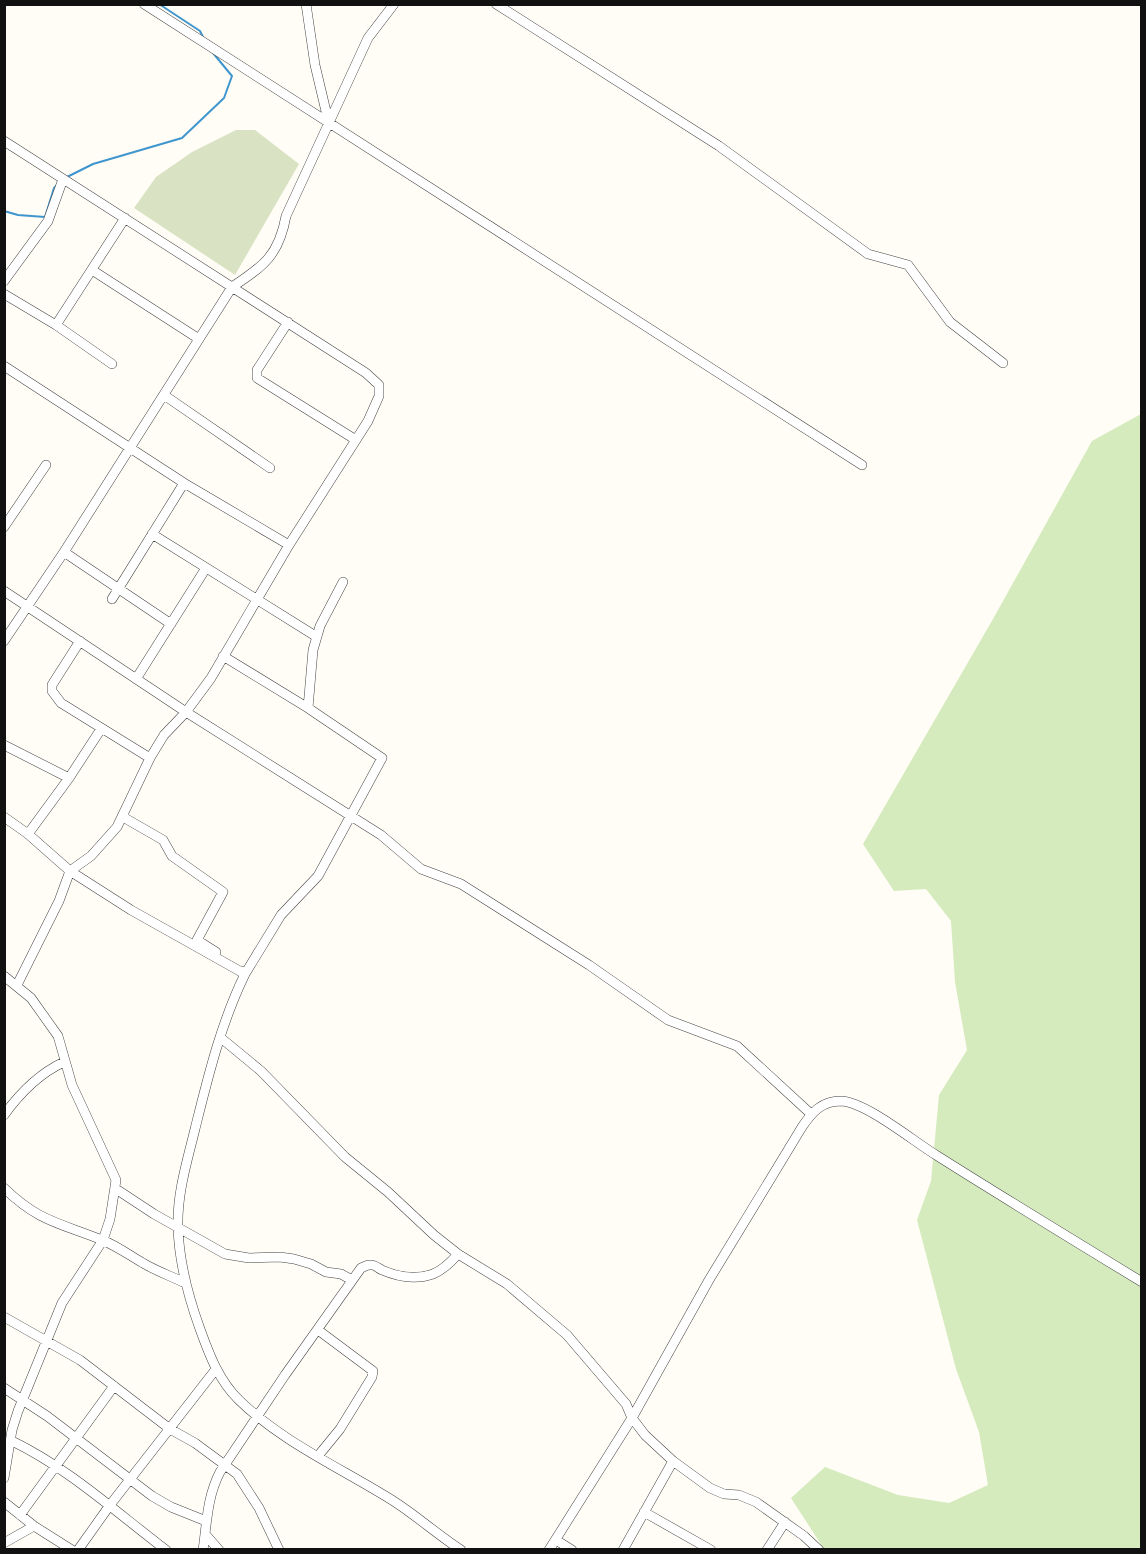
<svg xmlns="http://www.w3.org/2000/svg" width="1146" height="1554" viewBox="0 0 1146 1554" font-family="Merriweather,serif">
<rect width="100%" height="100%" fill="#fffdf5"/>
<path fill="#d5ebbd" d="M1141 414V1549H824L791 1498 825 1467 898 1495 949 1503 988 1485 979 1432 956 1369 917 1220 931 1181 939 1095 967 1050 955 982 951 921 926 889 894 891 863 844 993 619 1092 441Z"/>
<path fill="#d9e3c4" d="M236 130H255L299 164 235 275 134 208 156 177 192 152Z"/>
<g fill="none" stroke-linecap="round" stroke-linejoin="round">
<path stroke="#3f96cf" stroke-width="2" d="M159 4 200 31 204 39
M65 178 93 164 182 138 224 98 232 76 213 53
M4 211 18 215 45 217 54 188 57 185"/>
<g stroke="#444" stroke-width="10">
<path id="minor" d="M144 4 862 465
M306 4 315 65 329 124
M496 4 719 146 868 254 908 265 950 322 1003 363
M4 141 366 373 379 385V396L368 421 289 545 211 678 186 712 164 735 150 758 117 827 91 856 70 871 59 901 17 985
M92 270 199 339
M4 281 48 221 63 179
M4 294 56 325 112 364
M288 322 257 370V378L356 440
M56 325 125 218
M4 366 184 483 289 545
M164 395 270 468
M4 527 46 465
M152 534 317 637
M64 552 171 624
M4 591 186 712 381 835 421 869 461 884 589 965 668 1020 737 1046 811 1114
M112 599 184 483
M4 641 64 552 232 287C264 266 279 255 286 216L368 38 394 4
M80 641 52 685V691L61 703 150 758
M223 656 308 708
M136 679 206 568
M4 745 69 778 101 729
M4 817 28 834 70 871 131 910 245 974C221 1023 208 1077 195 1129 187 1162 177 1193 178 1227 179 1262 188 1296 200 1329 209 1354 219 1381 239 1400 283 1443 343 1469 395 1502 418 1517 438 1535 461 1550
M123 817 163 840 172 856 223 892 197 940 216 952
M28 834 69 778
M242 971 245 974 281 915 318 876 382 758 308 708 313 650 320 626 343 582
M4 976 31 998 58 1036 72 1085 116 1180 110 1219 103 1240 62 1303 18 1411 12 1430 4 1478
M221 1038 261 1071 345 1157 388 1192 434 1235 458 1254 507 1284 567 1335 626 1404 632 1418 645 1435 673 1461 710 1488 724 1494 739 1495 756 1502 804 1536 819 1550
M4 1115C20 1093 40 1073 64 1062
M4 1188C39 1222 60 1223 102 1240 117 1246 129 1255 143 1263 156 1271 171 1276 185 1283
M116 1189 154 1214 225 1254 249 1258 280 1257 294 1259 311 1264 326 1272 341 1274 352 1280
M4 1317 80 1360 170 1429 195 1443 237 1474 259 1508 279 1550
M318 1330 373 1371 372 1377 340 1429 318 1456
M4 1388 47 1416 152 1496 171 1507 206 1521
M12 1441C68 1468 116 1512 166 1550
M4 1502 34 1526 72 1550
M644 1512 711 1550
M20 1515 114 1386
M205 1534 219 1550
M556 1540 572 1550
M4 1543 34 1526
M78 1550 110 1505 216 1369
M203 1550C207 1522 207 1497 220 1472L285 1375 361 1268C364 1267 366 1265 370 1265 374 1264 378 1268 382 1270 398 1277 416 1280 433 1274 443 1270 451 1262 458 1254
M549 1550 632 1418 709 1280 802 1127C812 1112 822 1101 841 1101 866 1102 913 1141 936 1155 1004 1198 1073 1240 1142 1282
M623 1550 673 1461
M767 1550 785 1522"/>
</g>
<use href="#minor" stroke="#fff" stroke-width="9"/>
</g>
<rect width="1146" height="1554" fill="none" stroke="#111111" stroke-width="12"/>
</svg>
